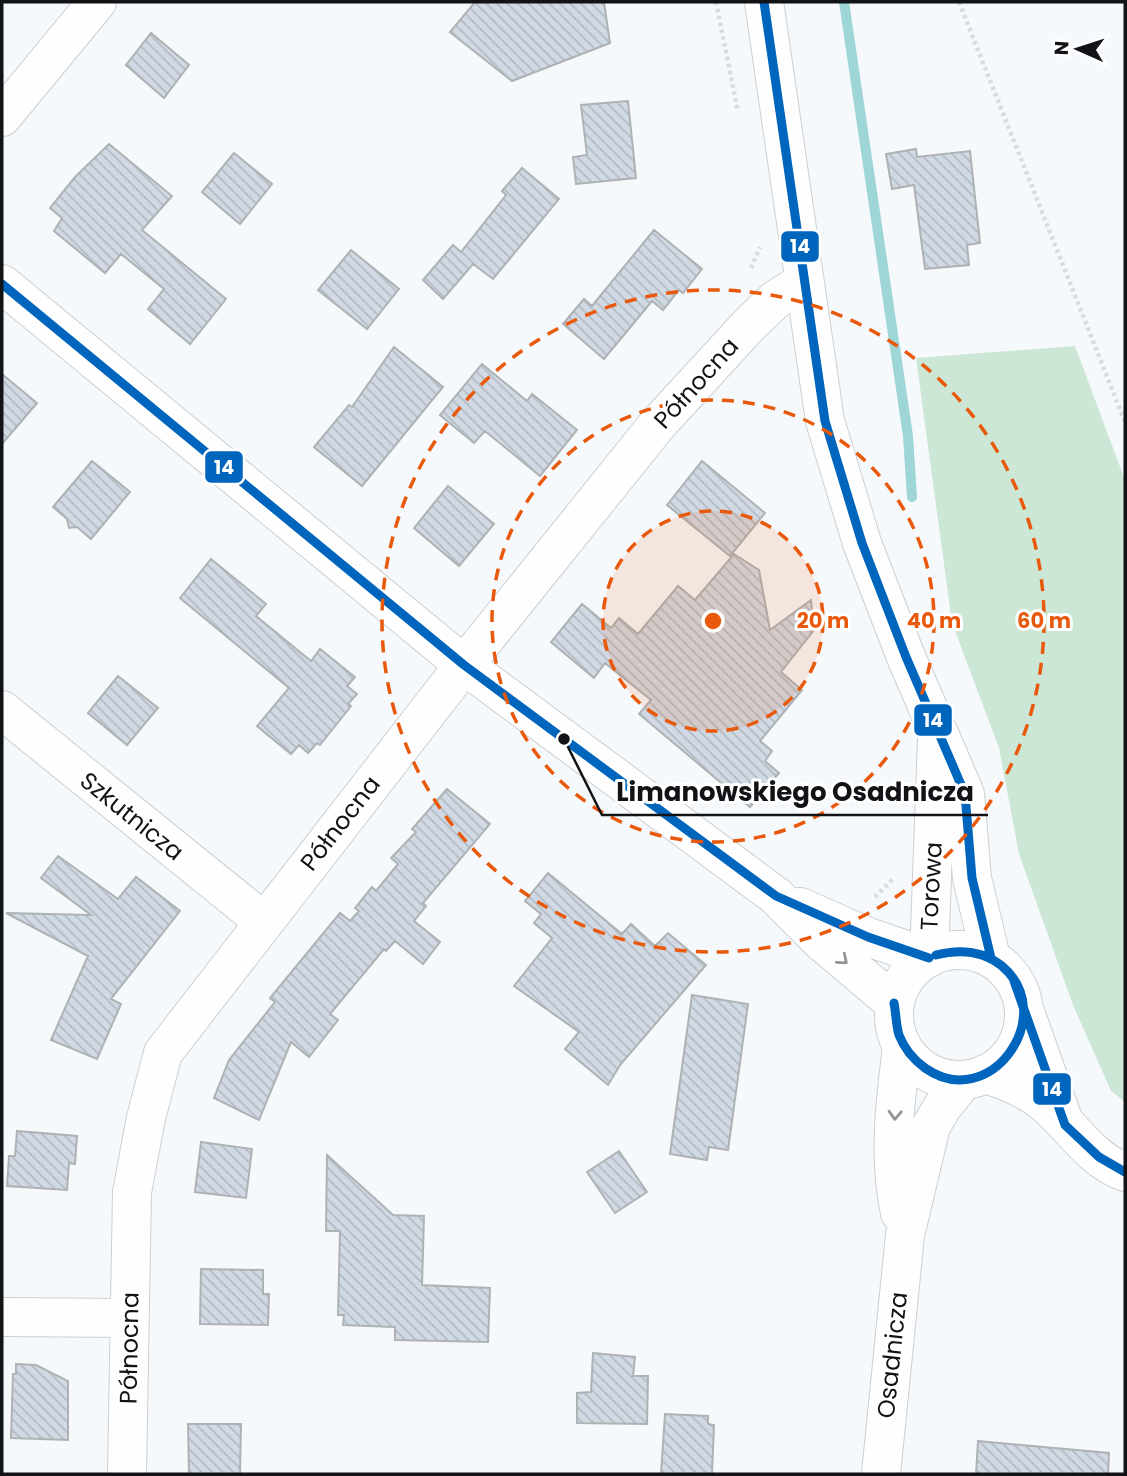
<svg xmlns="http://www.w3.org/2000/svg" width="1127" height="1476" viewBox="0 0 1127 1476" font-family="Poppins,sans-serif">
<defs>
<pattern id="building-back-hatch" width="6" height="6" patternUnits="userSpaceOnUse" patternTransform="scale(1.75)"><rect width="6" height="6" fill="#d1dae4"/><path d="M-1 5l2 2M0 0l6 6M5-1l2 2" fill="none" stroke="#b2bac3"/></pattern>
</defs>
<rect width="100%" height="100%" fill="#f6f9fc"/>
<path fill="#cde7d7" d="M1075 346 1125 480V1102L1111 1091 1073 1005 1019 854 999 748 952 623 916 358Z"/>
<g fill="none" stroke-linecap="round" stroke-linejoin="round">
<path stroke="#9ed5d7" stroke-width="10" d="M844 2 908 436 912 497"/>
</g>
<path fill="url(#building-back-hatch)" stroke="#aeb2b4" stroke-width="2" d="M475 2H604L610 43 512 81 450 32Z
M151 33 189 65 164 98 126 65Z
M628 101 636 178 576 184 573 157 587 155 581 105Z
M109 144 172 196 142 230 226 299 190 344 148 309 164 289 121 254 105 273 54 231 62 218 50 208 75 177Z
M916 149 917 157 970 151 980 243 967 245 969 265 925 269 914 185 892 189 886 154Z
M234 153 272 184 240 224 202 192Z
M522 168 559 199 493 279 473 264 443 299 423 280 453 245 461 252 506 195 502 191Z
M654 230 702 269 683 293 679 290 663 310 652 301 604 359 563 324 584 299 592 306Z
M351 250 399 289 367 329 318 290Z
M394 347 443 387 362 486 314 447 349 405 352 407Z
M482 364 527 401 532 394 577 430 540 476 485 431 474 443 440 415Z
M2 374 37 403 2 444Z
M92 461 130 492 91 539 77 527 69 528 67 519 53 507Z
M702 461 765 513 730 556 667 505Z
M448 486 494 524 459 566 414 528Z
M734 554 759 570 770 630 811 600 814 630 781 672 802 690 760 741 772 751 765 761 779 773 750 807 639 714 651 700 605 663 594 678 551 642 582 604 611 628 619 618 638 634 678 586 695 600Z
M211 559 266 604 256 616 311 661 320 649 355 677 347 686 357 694 348 704 351 706 320 745 317 743 308 753 299 745 291 754 257 726 289 688 180 598Z
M118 676 158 708 127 745 88 713Z
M447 789 490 824 423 903 426 906 414 921 440 942 423 964 395 941 386 951 384 949 330 1014 338 1020 309 1057 291 1042 259 1120 214 1098 229 1060 275 1002 270 998 340 913 350 921 359 911 355 908 372 887 376 891 398 864 391 858 416 832 412 829Z
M58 856 118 899 136 877 180 911 111 999 121 1004 97 1059 51 1040 88 956 6 913 91 915 41 878Z
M548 873 622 934 631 924 655 946 668 933 706 965 620 1065 608 1085 565 1049 579 1032 514 986 552 938 534 923 541 914 525 901Z
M692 995 748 1004 728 1150 709 1147 707 1160 670 1154Z
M17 1131 77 1136 75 1164 69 1163 67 1190 7 1186 9 1156H15Z
M201 1142 252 1149 246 1198 195 1192Z
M619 1151 647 1192 615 1213 587 1172Z
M327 1155 393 1215 424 1216 422 1285 490 1288 488 1342 395 1340V1327L343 1325 344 1315H338L340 1231H326Z
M201 1269 263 1270V1294H269L268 1325 200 1324Z
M593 1353 635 1357 633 1376H648L647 1424 577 1423V1393L591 1392Z
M16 1364 36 1365 68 1381V1440L11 1438 13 1374H16Z
M665 1414 708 1416V1424L714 1425 712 1474H661Z
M188 1424H241L240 1474H189Z
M978 1441 1109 1453 1108 1474H976Z"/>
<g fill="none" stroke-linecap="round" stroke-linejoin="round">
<g stroke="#cccfd1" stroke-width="40">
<path id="minor" d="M2 117 97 2
M2 710 263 921
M900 1213C888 1158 895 1102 902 1047
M2 1317 129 1318
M127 1474 132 1192 146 1118 163 1053 464 665 657 425 748 326 775 300 803 282
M881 1474 905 1235 931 1126 943 1106 964 1080"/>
</g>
<g stroke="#cccfd1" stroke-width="40">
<path id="tertiary" d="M764 2 825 421 862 543 906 657 965 794 972 878 991 958
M2 284 464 665 776 896 823 943 894 1003
M800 907 868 937 929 958
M894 1015a65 65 0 1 1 130 0a65 65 0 1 1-130 0Z
M929 958 937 739
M1024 1009 1064 1122
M985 1074C1005 1080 1027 1089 1043 1102 1072 1125 1089 1159 1125 1172"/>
</g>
<path stroke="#dadbdc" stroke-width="4.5" stroke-dasharray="3.5 3.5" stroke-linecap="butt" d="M716 2 738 112
M959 2 1125 422
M751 268 760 247
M875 897 893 879"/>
<use href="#minor" stroke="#fefeff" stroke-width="38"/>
<use href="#tertiary" stroke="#fefeff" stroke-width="38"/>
<g stroke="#fff" stroke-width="14">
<path id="bus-1" d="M764 2 825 421 862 543 906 657 965 794 972 878 991 958
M2 284 464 665 776 896 868 937 929 958
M1014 981 1065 1125 1099 1157 1125 1172
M894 1003C896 1013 896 1025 899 1035 904 1048 914 1060 925 1068 990 1114 1060 1015 1002 966 982 950 959 949 936 955"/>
</g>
<use href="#bus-1" stroke="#0065bd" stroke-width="9"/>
</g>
<defs><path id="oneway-chevron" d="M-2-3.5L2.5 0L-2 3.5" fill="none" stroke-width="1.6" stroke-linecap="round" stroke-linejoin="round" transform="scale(1.75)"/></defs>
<g stroke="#939496">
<use href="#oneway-chevron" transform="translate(843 960) rotate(40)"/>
<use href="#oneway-chevron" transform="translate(895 1115) rotate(93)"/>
</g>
<circle cx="713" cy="621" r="110" fill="#e8590c" fill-opacity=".12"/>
<g fill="none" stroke="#e8590c" stroke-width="3.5" stroke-dasharray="12 9">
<circle cx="713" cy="621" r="110"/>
<circle cx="713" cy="621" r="221"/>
<circle cx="713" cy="621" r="331"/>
</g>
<g text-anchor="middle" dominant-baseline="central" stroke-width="6" stroke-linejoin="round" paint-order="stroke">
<g font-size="24" fill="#111316" stroke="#fff">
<text transform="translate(696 383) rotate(-48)">Północna</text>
<text transform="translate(132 816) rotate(39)">Szkutnicza</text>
<text transform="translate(340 823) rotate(-52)">Północna</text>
<text transform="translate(931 886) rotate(-87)">Torowa</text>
<text transform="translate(129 1348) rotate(-89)">Północna</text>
<text transform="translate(892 1355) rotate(-84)">Osadnicza</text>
</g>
</g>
<circle cx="713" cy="621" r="10" fill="#e8590c" stroke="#fff" stroke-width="3.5"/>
<g font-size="21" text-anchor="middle" font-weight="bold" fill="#e8590c" stroke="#fff" stroke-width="6" stroke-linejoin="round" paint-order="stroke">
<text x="823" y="628">20 m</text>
<text x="934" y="628">40 m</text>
<text x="1044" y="628">60 m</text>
</g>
<path fill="none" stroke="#111316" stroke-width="2.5" d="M564 739L602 815H988"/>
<circle fill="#111316" stroke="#fff" stroke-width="2.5" cx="564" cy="739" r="7"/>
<g font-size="26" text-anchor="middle" font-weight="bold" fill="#111316" stroke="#fff" stroke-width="6" stroke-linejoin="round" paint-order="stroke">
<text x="795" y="801">Limanowskiego Osadnicza</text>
</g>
<g stroke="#fff" stroke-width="2.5">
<rect x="780" y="230" width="40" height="33" rx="7" fill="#0065bd"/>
<rect x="204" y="450" width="40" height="34" rx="7" fill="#0065bd"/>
<rect x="913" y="703" width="40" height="34" rx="7" fill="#0065bd"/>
<rect x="1032" y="1072" width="40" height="34" rx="7" fill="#0065bd"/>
</g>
<g font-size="19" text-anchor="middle" font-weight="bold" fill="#fff">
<text x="800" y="253">14</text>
<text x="224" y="474">14</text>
<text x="933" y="727">14</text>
<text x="1052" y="1096">14</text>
</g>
<rect width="1127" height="1476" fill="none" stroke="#111316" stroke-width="7"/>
<g transform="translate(1078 49) rotate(273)" stroke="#ffffff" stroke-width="5" paint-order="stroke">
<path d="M0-5L12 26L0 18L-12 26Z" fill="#111316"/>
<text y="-10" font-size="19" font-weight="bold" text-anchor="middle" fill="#111316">N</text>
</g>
</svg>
